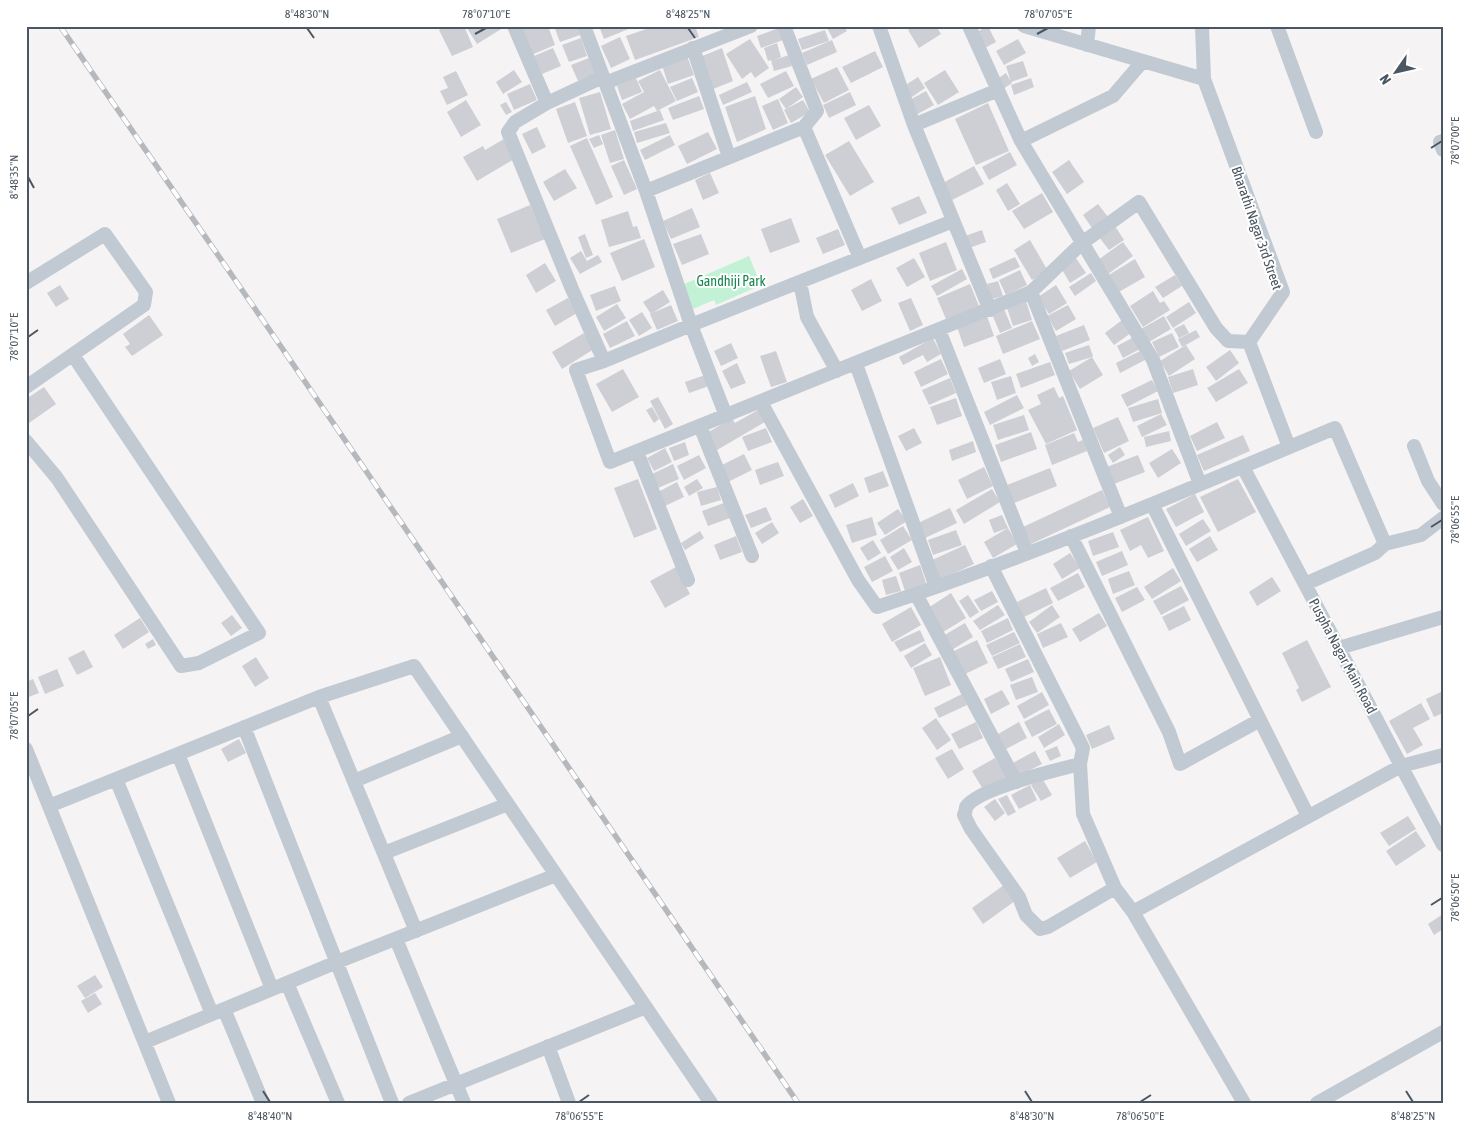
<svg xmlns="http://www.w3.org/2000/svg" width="1469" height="1129" viewBox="0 0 1469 1129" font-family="'Asap Condensed',sans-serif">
<rect width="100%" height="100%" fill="#f5f3f3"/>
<path fill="#c3f1d5" d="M749 256 761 285 716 305 714 300 693 309 682 285Z"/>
<path fill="#cdcfd5" d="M447 26H464L473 47 452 56 439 30Z
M470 26H506L477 44 467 28Z
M520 26H548L555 45 531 55Z
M554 26H577L580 35 560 42Z
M599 26H636L604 39Z
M655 26H695L699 37 635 60 626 36Z
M826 26H844L847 31 833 39Z
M914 26H936L941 34 919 48 908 30Z
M988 26 996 42 983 49 975 33Z
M779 28 783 40 761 48 757 36Z
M825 30 829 41 802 50 798 39Z
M620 37 630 59 611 68 601 46Z
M581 38 587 56 569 62 562 45Z
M750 39 769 68 755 78 751 72 742 79 726 54Z
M1018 39 1026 53 1004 65 996 51Z
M832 40 837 52 807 65 802 53Z
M777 43 781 57 774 60 789 55 792 66 774 71 771 60 768 61 764 48Z
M553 48 561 66 542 74 534 56Z
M722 48 733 81 713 89 700 57Z
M875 51 883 67 851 83 842 67Z
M687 56 694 75 668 84 662 65Z
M589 58 595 74 578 81 571 65Z
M1023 61 1028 76 1011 82 1006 66Z
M837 67 849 90 824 103 811 79Z
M514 70 522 82 503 94 496 82Z
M660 70 676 101 657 111 654 106 630 119 622 104 644 92 638 81Z
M945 70 959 92 938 105 924 83Z
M456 71 468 95 447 105 440 91 448 88 443 77Z
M786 71 794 86 768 98 760 84Z
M1006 73 1012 83 1003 89 997 79Z
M918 77 925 88 909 99 901 88Z
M636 78 642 92 622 100 617 86Z
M692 78 698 92 677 101 670 87Z
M1031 78 1034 87 1014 95 1011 85Z
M747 82 752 92 723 105 719 95Z
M530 84 537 100 514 110 507 94Z
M796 87 803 97 786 109 803 100 810 112 791 123 784 110 786 109 779 99Z
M926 91 934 105 914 116 906 102Z
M600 92 611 129 590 135 579 98Z
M850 92 856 105 829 118 823 105Z
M699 96 704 109 673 120 668 108Z
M755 96 766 129 737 142 725 107Z
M778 99 788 123 773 130 762 106Z
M466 100 481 125 461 137 447 112Z
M506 102 512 112 506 115 500 105Z
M575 102 587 136 568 143 556 109Z
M988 103 1009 151 976 165 955 119Z
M869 105 881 126 856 140 844 118Z
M660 110 664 120 633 131 630 121Z
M666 123 670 133 637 143 634 132Z
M537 127 546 147 532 154 522 134Z
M615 130 624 159 610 163 601 135Z
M708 132 717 149 687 164 678 146Z
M599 135 603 144 594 148 589 139Z
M670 135 675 145 645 160 640 150Z
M587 138 613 197 596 205 570 146Z
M504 139 516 158 477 181 463 157 483 146 485 150Z
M849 141 874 182 850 196 825 155Z
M1010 152 1017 165 989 180 982 167Z
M624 160 637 189 624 195 611 166Z
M1069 160 1084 182 1067 194 1052 172Z
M974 166 984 184 950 201 941 184Z
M565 169 577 188 554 201 543 182Z
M710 173 719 193 703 200 695 180Z
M1007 183 1020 204 1008 211 996 190Z
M1042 193 1053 212 1024 229 1012 211Z
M919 196 927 213 899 225 891 208Z
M1098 204 1108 217 1092 228 1083 215Z
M530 205 545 239 511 253 497 219Z
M692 208 700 227 671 239 663 221Z
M628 211 633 227 637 226 641 238 609 247 601 220Z
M791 218 800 242 770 253 761 229Z
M1115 226 1124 240 1109 250 1099 237Z
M838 229 845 245 823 254 816 238Z
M982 230 986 242 969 248 965 236Z
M585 234 593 255 586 258 578 237Z
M701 234 709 254 682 265 673 244Z
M644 239 655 267 622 281 610 253Z
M1030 240 1048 271 1032 280 1014 250Z
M946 242 957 270 930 281 919 253Z
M1123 242 1133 256 1108 274 1098 260Z
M581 251 587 261 598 255 602 262 580 274 570 258Z
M1015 257 1020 267 993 279 989 269Z
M914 258 925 277 907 287 896 268Z
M1076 258 1086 273 1070 283 1061 268Z
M1135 259 1145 277 1117 293 1107 276Z
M545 263 556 281 536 293 526 275Z
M962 269 967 279 937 296 931 286Z
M1020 270 1027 285 1006 295 999 280Z
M1091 273 1096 281 1075 296 1069 287Z
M1175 275 1182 286 1163 298 1155 287Z
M871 279 882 301 862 311 851 290Z
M998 281 1003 296 992 299 987 284Z
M970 284 979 306 946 319 937 298Z
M60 285 69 299 56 307 47 293Z
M1056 285 1067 303 1049 314 1038 297Z
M615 286 621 301 596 311 590 295Z
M663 290 670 302 651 314 643 302Z
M1153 291 1160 303 1164 301 1170 310 1143 327 1130 306Z
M568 298 577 313 555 326 546 310Z
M911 298 923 325 910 331 898 303Z
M1026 301 1032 320 1013 326 1007 308Z
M1189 302 1196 313 1173 328 1166 317Z
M617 304 626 318 604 331 596 317Z
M671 305 678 321 657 330 650 314Z
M1068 305 1076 319 1056 331 1047 316Z
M1004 309 1012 328 1000 333 992 314Z
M642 312 652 328 639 336 629 320Z
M149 315 163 335 132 356 125 347 130 344 123 334Z
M987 316 994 336 964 347 957 327Z
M1164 316 1171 329 1149 342 1141 329Z
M1122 320 1131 333 1114 345 1105 333Z
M627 321 635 336 610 348 603 334Z
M1032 321 1040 339 1003 354 996 336Z
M1184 324 1189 333 1179 338 1174 329Z
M1084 325 1090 340 1062 351 1056 336Z
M1196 330 1200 337 1182 347 1178 339Z
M584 333 594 349 562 369 552 352Z
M1172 333 1179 347 1159 357 1152 342Z
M1134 337 1140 349 1123 358 1117 346Z
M933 338 941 354 927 362 923 355 903 365 899 357Z
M731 343 738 358 721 366 714 351Z
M1089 345 1093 356 1092 357 1103 375 1080 389 1069 371 1092 357 1069 364 1065 353Z
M1186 345 1195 359 1169 376 1160 361Z
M1230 350 1239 363 1216 381 1206 367Z
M776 351 787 382 771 387 760 356Z
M1140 351 1145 360 1120 373 1116 363Z
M1035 354 1039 362 1032 366 1028 358Z
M941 359 948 374 921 387 914 372Z
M1000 359 1006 374 984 383 978 368Z
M1050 362 1055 375 1021 388 1016 374Z
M737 363 746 383 731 389 722 371Z
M623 369 639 397 612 412 596 384Z
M1193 369 1198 385 1173 393 1168 377Z
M1239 369 1248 383 1216 402 1207 388Z
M708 374 712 385 689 393 685 382Z
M1011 376 1016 393 997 400 991 382Z
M950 378 956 393 929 405 922 390Z
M1152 380 1158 391 1127 407 1121 395Z
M44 387 56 404 29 423 26 419V399Z
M1054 387 1059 398 1063 396 1077 430 1046 444 1028 410 1041 404 1037 395Z
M1017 395 1024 408 990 425 984 412Z
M658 397 673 424 665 429 650 401Z
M956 398 962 416 937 425 930 407Z
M1158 399 1162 413 1133 422 1128 408Z
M652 407 659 419 654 423 646 410Z
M758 410 765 422 717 450 707 433 732 418 735 423Z
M1161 414 1167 425 1142 437 1137 426Z
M1024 415 1029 430 998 440 993 425Z
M1118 417 1129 441 1104 453 1093 428Z
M1217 422 1225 438 1197 451 1190 436Z
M766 428 772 442 748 451 742 437Z
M914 428 922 443 906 451 898 436Z
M1169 431 1171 441 1146 447 1144 437Z
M1031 432 1037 449 1001 462 995 445Z
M1074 433 1078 442 1083 440 1087 451 1052 465 1045 445Z
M1243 435 1250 451 1204 471 1197 455Z
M973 441 976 452 952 461 949 450Z
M685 442 689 455 674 461 669 448Z
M1120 447 1125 455 1113 463 1108 455Z
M665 448 672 462 654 471 647 458Z
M1172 449 1181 463 1158 478 1149 463Z
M744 454 752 470 728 482 720 466Z
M699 455 706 468 684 480 677 466Z
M1138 455 1145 472 1111 485 1104 468Z
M778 462 784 476 760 485 755 470Z
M673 464 679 479 658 488 652 474Z
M984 467 993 486 967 499 958 480Z
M1050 468 1057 486 1014 503 1007 485Z
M883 471 889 486 869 493 864 478Z
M638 479 657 529 634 538 614 488Z
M697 479 703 488 689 496 684 487Z
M1238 479 1256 512 1218 532 1200 497Z
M677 482 684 497 665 506 658 492Z
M853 483 859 496 835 508 829 495Z
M717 487 721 500 701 506 697 492Z
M992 489 1000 502 964 524 956 510Z
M1102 490 1110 507 1031 544 1023 527Z
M1195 494 1204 512 1176 527 1166 509Z
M803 499 813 516 800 523 790 507Z
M724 503 730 518 708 526 702 511Z
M766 507 772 520 751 528 745 515Z
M950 508 957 523 925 538 918 523Z
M898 509 907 521 885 535 877 523Z
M1002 515 1008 528 994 533 989 520Z
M872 517 877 535 852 543 846 525Z
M1148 517 1164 551 1148 558 1141 545 1130 551 1120 530Z
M1203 519 1211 531 1186 546 1179 534Z
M772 522 779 533 762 544 755 533Z
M903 526 912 540 888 554 880 540Z
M1008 528 1017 544 993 558 984 542Z
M956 530 962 545 933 555 928 540Z
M700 531 704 538 685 550 681 543Z
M1113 532 1119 547 1093 556 1088 541Z
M736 536 742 552 720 560 714 545Z
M1210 536 1218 550 1197 562 1189 549Z
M873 540 881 553 868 561 860 548Z
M965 545 974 564 939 580 930 561Z
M904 548 912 562 898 570 890 557Z
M1122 551 1128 565 1102 576 1096 562Z
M1070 553 1080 568 1062 579 1053 564Z
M885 556 893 571 872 582 864 567Z
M920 565 926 583 905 591 899 573Z
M676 567 690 594 665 608 650 581Z
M1173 568 1181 581 1152 599 1144 587Z
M1129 571 1135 585 1113 594 1108 579Z
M1078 573 1085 587 1058 601 1050 588Z
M896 576 901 591 886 595 882 580Z
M1272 577 1281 591 1257 606 1249 592Z
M1181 586 1189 600 1161 615 1153 601Z
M1137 587 1145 600 1122 612 1115 598Z
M1046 588 1053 603 1024 617 1017 602Z
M992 591 998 602 981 611 974 600Z
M951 593 966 618 940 634 925 610Z
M968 595 979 612 970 618 959 601Z
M998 605 1005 615 980 630 973 621Z
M1052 605 1060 617 1037 633 1029 622Z
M1184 606 1191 620 1169 631 1162 617Z
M911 607 921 625 892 642 882 624Z
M1099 613 1107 626 1080 642 1072 629Z
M232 615 242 628 231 636 221 623Z
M140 618 149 632 123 649 114 635Z
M1008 618 1013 630 987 643 981 631Z
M965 623 973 637 950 651 941 637Z
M1061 623 1068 637 1043 648 1037 634Z
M920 630 925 641 900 652 894 642Z
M1014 632 1020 643 992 656 986 645Z
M153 639 156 645 148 649 145 644Z
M977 640 988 663 963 675 952 652Z
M1307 640 1331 687 1302 702 1296 690 1299 688 1282 653Z
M925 643 932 655 911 668 904 656Z
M1020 644 1026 657 998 669 992 657Z
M84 650 93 667 77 675 68 658Z
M256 657 269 678 255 687 242 666Z
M940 657 951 685 925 696 913 668Z
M1028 659 1034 672 1011 682 1005 669Z
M57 669 64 686 45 694 38 677Z
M1032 677 1038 692 1016 700 1010 685Z
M33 679 39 693 26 698V682Z
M1002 690 1010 704 991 714 984 699Z
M1443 691V713L1434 717 1426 699Z
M1042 692 1049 705 1024 719 1017 706Z
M962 694 967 705 939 718 934 708Z
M1421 703 1430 719 1413 728 1423 745 1407 754 1389 721Z
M1049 709 1057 724 1032 737 1024 722Z
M936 718 951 740 937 750 922 728Z
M976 722 983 738 959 749 951 734Z
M1019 722 1027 738 1006 749 998 734Z
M1059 724 1065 735 1044 748 1038 737Z
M1109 725 1115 739 1092 749 1086 735Z
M239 739 246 753 228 762 221 749Z
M1057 746 1061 756 1050 761 1045 751Z
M952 749 964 769 948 779 935 758Z
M1035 751 1042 764 1018 776 1011 764Z
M995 758 1007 777 984 791 972 771Z
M1042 778 1052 795 1041 801 1031 785Z
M1030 785 1037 800 1019 809 1011 795Z
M1007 795 1016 812 1008 816 998 799Z
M995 799 1005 813 995 821 984 807Z
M1408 816 1416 829 1389 846 1380 833Z
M1416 831 1426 846 1396 866 1386 851Z
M1085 841 1097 862 1070 878 1057 858Z
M1004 885 1015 901 983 924 972 908Z
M1443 914V929L1434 935 1428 924Z
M95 975 103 987 85 998 77 986Z
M95 993 102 1004 88 1013 81 1001Z"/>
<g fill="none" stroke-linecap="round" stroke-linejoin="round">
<path stroke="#c1cad2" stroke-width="14" d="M514 26 547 103
M584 26 646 191 804 127 817 111 784 26
M879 26 914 125 990 310
M969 26 1021 141 1153 360 1200 484
M1024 26 1204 79
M1202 26 1204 79 1283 292 1249 342 1289 447
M1277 26 1316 132
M1087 45 1089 26
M693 48 729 157
M603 77 547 103 515 122 508 132 572 289 604 361
M605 83 751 26
M914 125 998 90
M804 127 860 258
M1021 141 1113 96 1143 61
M1443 141 1440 142 1443 150
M646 191 691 325 726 416
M953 221 691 325 604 361 576 370 610 462 1031 292 1082 243 1139 202 1216 328 1228 341 1249 342
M800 282 807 317 837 371
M26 283 105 234 146 292 144 305 26 387
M1031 292 1121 517
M939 330 1027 553
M856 364 936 587
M761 402 858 580 877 607C1033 556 1184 491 1335 428L1385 544
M700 426 752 556
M26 441 57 478 181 666 199 663 259 633 73 355
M1414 446 1428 481 1443 504
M637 452 688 580
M1243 467 1443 845
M1152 504 1308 816
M1071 536 1169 732 1180 764 1260 720
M991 566 1083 748 1080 764C1057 770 978 788 966 807 966 808 965 813 964 815L971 829 1019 897 1026 915 1040 929 1048 927 1115 888
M1305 584 1375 553 1385 544 1421 535 1443 518
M916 594 1016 782
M1339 648 1443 617
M319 697 416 931
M244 727 392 1103
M26 749 169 1103
M178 754 272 989
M1080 764 1083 814 1115 888 1133 912 1244 1103
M116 779 212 1014
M354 781 462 736
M49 806 319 697 414 666 711 1103
M384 853 508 804
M1133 912 1401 766 1443 755
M396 939 464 1103
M287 983 338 1103
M224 1009 263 1103
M145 1042 337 962 556 875
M548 1046 569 1103
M409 1103 646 1007
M1317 1103 1443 1032"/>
<g stroke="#b5b8bd" stroke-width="5.5">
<path id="rail" d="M60 26 271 332 798 1103"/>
</g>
<use href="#rail" stroke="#fff" stroke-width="4" stroke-dasharray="11" stroke-linecap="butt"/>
</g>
<path fill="none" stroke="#4a5661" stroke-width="2" d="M307 28 314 38M688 28 695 38M475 34 486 28M1037 34 1048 28M1431 148 1442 141M28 177 34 188M28 337 38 330M1431 527 1442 520M28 716 38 709M1431 905 1442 898M263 1091 270 1102M1025 1091 1032 1102M1406 1091 1413 1102M579 1102 589 1095M1140 1102 1151 1095"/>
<g text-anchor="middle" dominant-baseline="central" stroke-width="4" stroke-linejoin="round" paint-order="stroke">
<g font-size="14" fill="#4a5661" stroke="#fff">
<text transform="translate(1257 228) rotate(71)">Bharathi Nagar 3rd Street</text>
<text transform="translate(1343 656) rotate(62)">Puspha Nagar Main Road</text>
</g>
<g font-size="14" fill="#17864f" stroke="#fff">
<text x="731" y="281">Gandhiji Park</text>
</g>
</g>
<rect width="1469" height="1129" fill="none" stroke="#ffffff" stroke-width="55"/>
<g transform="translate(1396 72) rotate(236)" stroke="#ffffff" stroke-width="4" paint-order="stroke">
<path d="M0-4L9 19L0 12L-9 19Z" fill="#4a5661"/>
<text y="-8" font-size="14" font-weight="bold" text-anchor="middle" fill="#4a5661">N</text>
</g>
<rect x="28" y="28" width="1414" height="1074" fill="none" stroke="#4a5661" stroke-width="2"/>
<g font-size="12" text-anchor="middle" fill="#4a5661">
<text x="307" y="18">8°48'30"N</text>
<text x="486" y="18">78°07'10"E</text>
<text x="688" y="18">8°48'25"N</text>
<text x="1048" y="18">78°07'05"E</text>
<text transform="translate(1455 141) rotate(-90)" y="4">78°07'00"E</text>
<text transform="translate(14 177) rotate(-90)" y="4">8°48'35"N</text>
<text transform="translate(14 337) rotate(-90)" y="4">78°07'10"E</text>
<text transform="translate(1455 520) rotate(-90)" y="4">78°06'55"E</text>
<text transform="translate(14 716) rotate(-90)" y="4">78°07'05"E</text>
<text transform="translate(1455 898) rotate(-90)" y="4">78°06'50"E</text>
<text x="270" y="1120">8°48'40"N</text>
<text x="579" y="1120">78°06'55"E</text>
<text x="1032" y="1120">8°48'30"N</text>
<text x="1140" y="1120">78°06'50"E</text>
<text x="1413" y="1120">8°48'25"N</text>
</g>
</svg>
